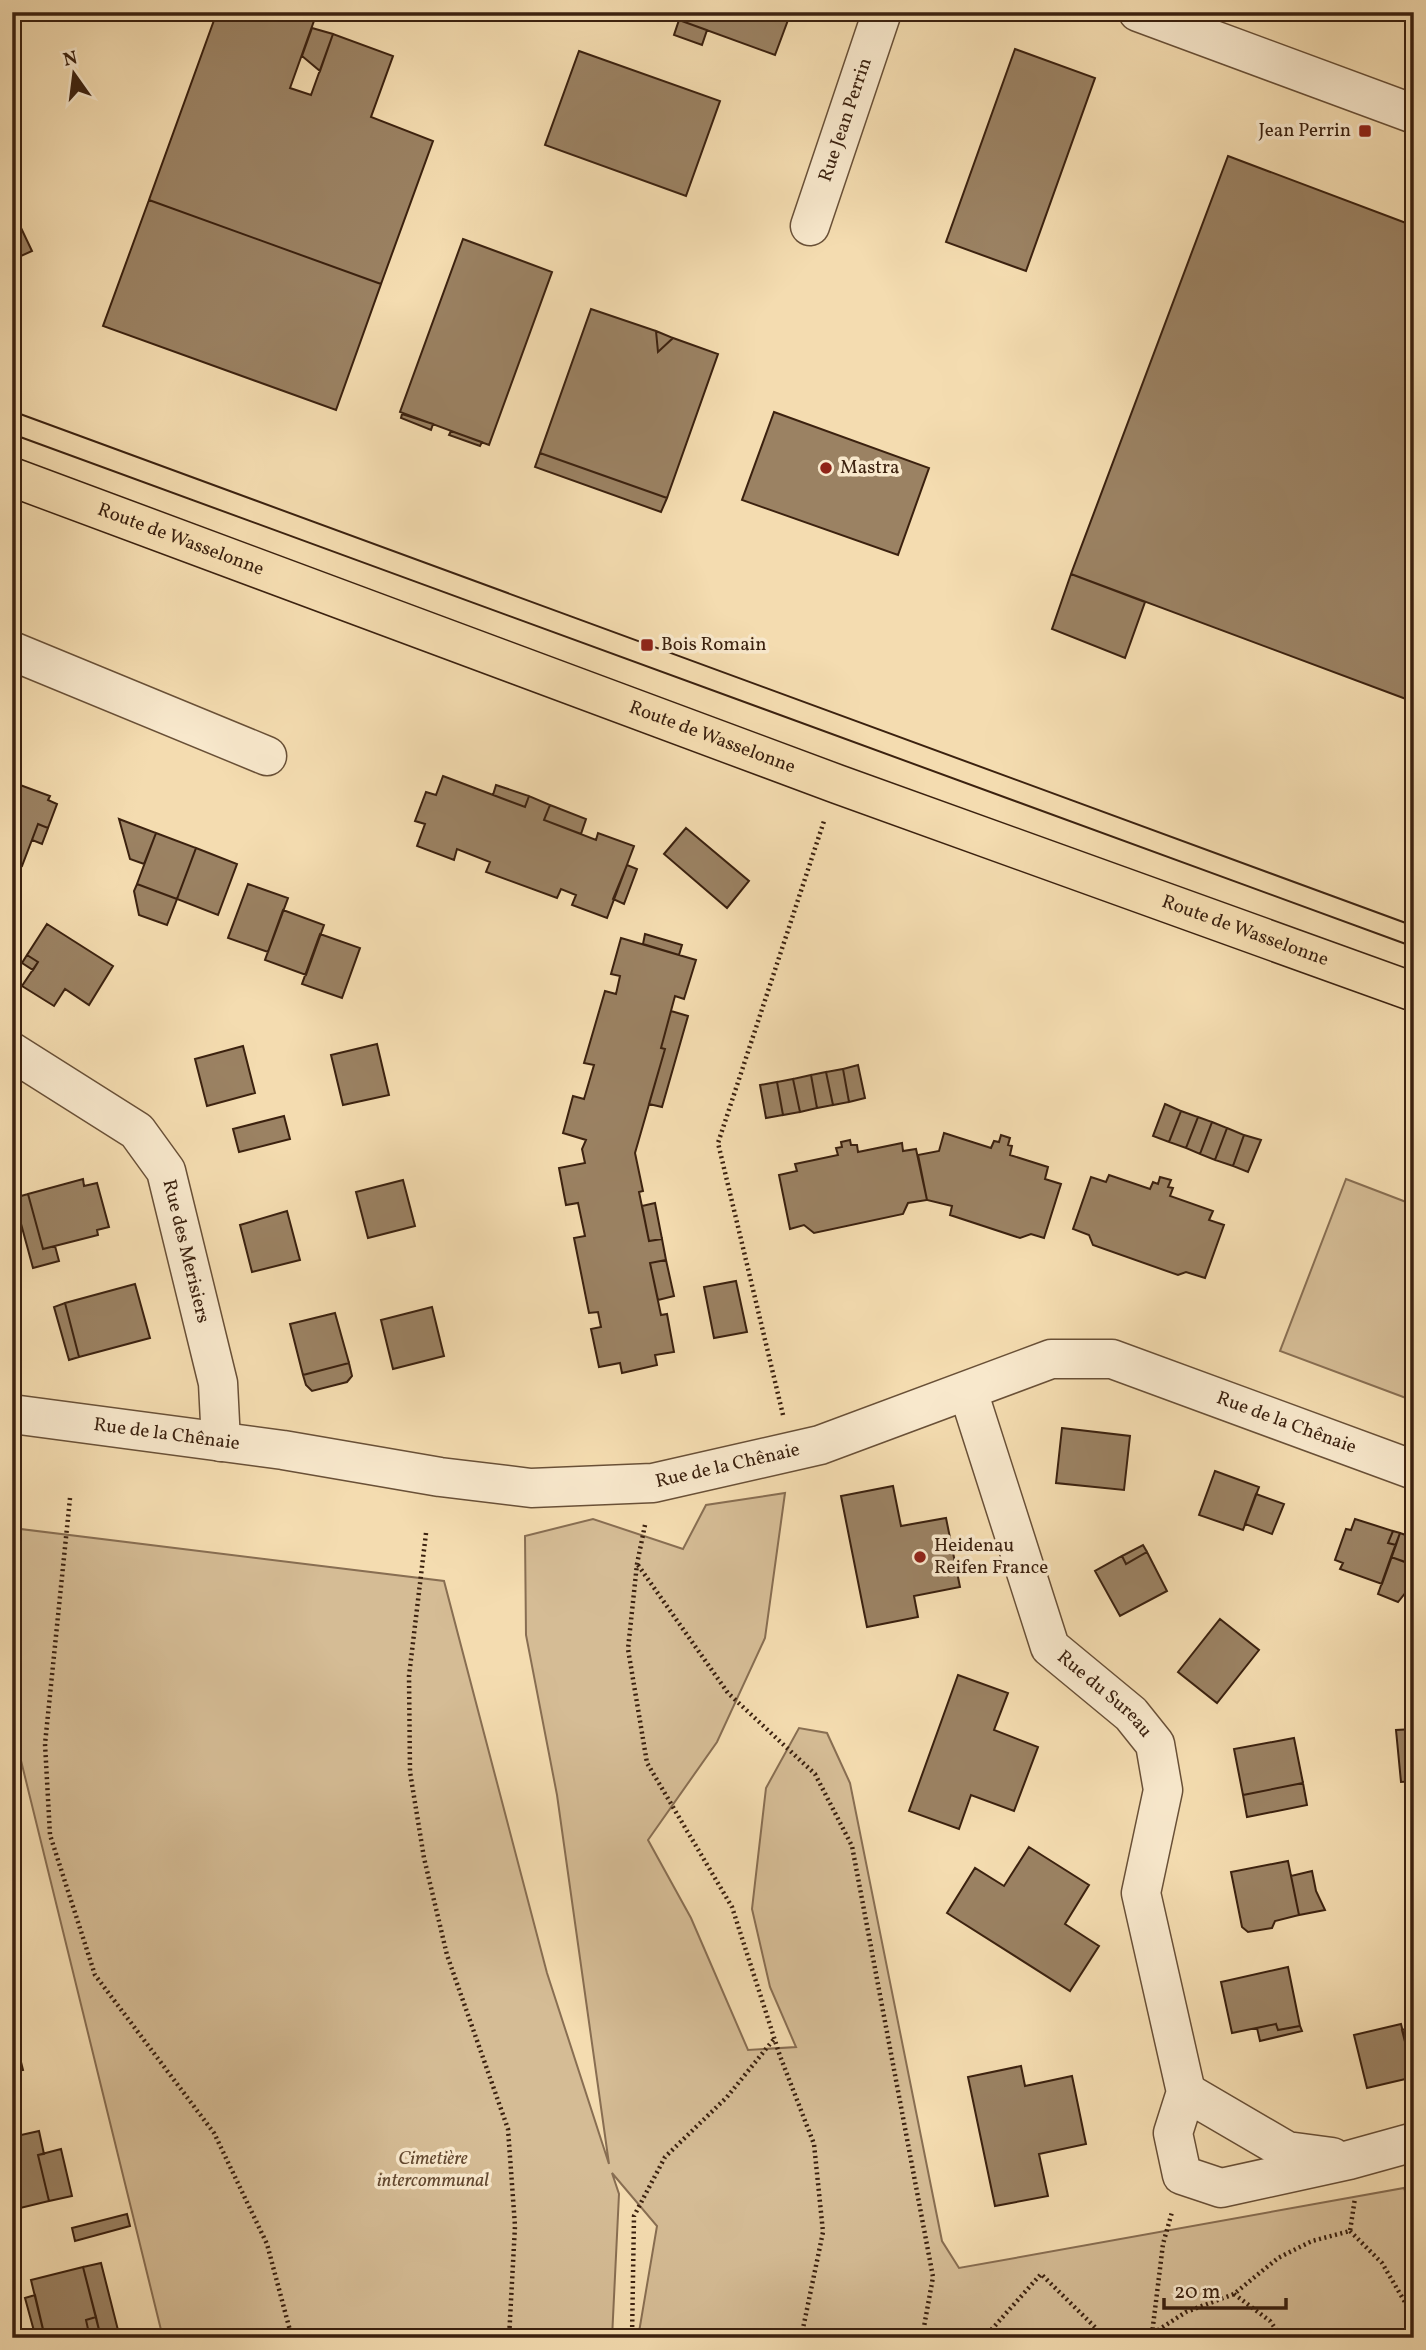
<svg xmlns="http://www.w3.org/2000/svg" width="1426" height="2350" viewBox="0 0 1426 2350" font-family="Vollkorn,serif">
<rect width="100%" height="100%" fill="#f4dcb0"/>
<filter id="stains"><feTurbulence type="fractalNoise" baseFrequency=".00286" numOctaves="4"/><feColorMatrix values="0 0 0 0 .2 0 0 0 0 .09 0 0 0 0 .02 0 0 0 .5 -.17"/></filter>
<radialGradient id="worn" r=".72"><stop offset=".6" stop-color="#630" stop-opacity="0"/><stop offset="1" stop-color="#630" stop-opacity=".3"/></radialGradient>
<path fill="#d5bc95" stroke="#886e52" stroke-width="2" d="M1346 1179 1414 1205V1401L1280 1351Z
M785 1493 765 1638 717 1742 648 1840 691 1918 748 2050 796 2047 770 1987 752 1909 766 1788 799 1728 827 1733 850 1783 942 2241 959 2268 1404 2188 1414 2218V2338H638L657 2226 612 2173 619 2194 612 2338H163L12 1724V1528L444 1581 547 1973 609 2164 557 1795 526 1635 525 1536 593 1519 683 1549 706 1505Z"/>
<path fill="#9b8263" stroke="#3b210f" stroke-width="2" d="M217 12H312L315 18 290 88 311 95 333 34 393 56 371 117 433 141 381 284 149 200Z
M659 12H672L670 20 657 16Z
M672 12H791L775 55 679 20 670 17Z
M679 20 707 30 702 45 674 35Z
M312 28 333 34 320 71 302 56Z
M1015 49 1095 78 1026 271 946 242Z
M579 51 720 101 686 196 545 145Z
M1228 156 1414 226V702L1071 574Z
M149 200 381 284 336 410 103 326Z
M12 209 32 251 12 260Z
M463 239 552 272 489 445 400 412Z
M591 309 656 331 658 352 673 338 718 354 667 498 540 453Z
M656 331 673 338 658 352Z
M774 412 929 468 898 555 742 500Z
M402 414 433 424 431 430 401 418Z
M451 431 482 442 480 446 449 435Z
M540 453 667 498 661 512 535 467Z
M1071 574 1145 602 1125 658 1052 629Z
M443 776 525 807 529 796 550 805 544 820 596 840 598 833 634 846 607 918 572 905 576 895 561 889 557 898 486 872 490 862 457 849 454 860 417 846 425 824 415 821 426 792 436 795Z
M12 782 50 796 48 800 57 804 48 828 38 824 22 866 12 863Z
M496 785 529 796 525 807 493 795Z
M550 805 586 819 581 834 544 820Z
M119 819 156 833 144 864 130 859Z
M38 824 48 828 42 844 32 840Z
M686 828 749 881 727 908 664 854Z
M156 833 196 848 177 899 137 884Z
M196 848 237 864 218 915 177 899Z
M627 865 637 869 624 904 613 899Z
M137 884 177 899 167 925 139 915 134 891Z
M248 884 288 898 268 952 228 938Z
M283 910 324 925 306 975 265 960Z
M47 924 113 966 89 1005 65 989 54 1006 22 986 38 962 27 955Z
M320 934 360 948 342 998 302 984Z
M645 934 682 945 679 955 643 944Z
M621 938 696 960 684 999 675 996 661 1048 665 1049 635 1153 643 1191 639 1192 649 1241 662 1239 666 1260 650 1263 661 1315 667 1314 674 1352 655 1355 657 1365 622 1373 620 1363 599 1367 591 1329 601 1327 598 1312 589 1313 574 1238 585 1236 578 1203 566 1205 559 1168 585 1163 582 1149 586 1140 563 1133 573 1096 584 1099 594 1065 584 1063 605 991 616 994 620 976 611 974Z
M27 955 38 962 33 970 22 963Z
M671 1011 688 1016 662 1107 649 1104 665 1049 661 1048Z
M377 1044 389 1095 343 1105 331 1055Z
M243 1046 255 1093 207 1106 195 1059Z
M858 1065 865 1098 849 1102 843 1069Z
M843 1069 849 1102 833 1105 826 1072Z
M826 1072 833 1105 817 1108 811 1075Z
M811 1075 817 1108 800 1112 793 1079Z
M793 1079 800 1112 783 1115 777 1082Z
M777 1082 783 1115 766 1118 760 1085Z
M1165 1104 1181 1111 1169 1142 1153 1136Z
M1181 1111 1198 1117 1186 1148 1169 1142Z
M284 1116 290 1139 239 1152 233 1129Z
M1198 1117 1212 1122 1200 1154 1186 1148Z
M1212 1122 1227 1128 1215 1160 1200 1154Z
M1227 1128 1244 1135 1233 1166 1215 1160Z
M944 1133 991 1148 994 1141 999 1142 1001 1135 1010 1138 1008 1145 1012 1146 1010 1155 1048 1167 1045 1179 1061 1184 1044 1238 1031 1234 1020 1238 950 1215 952 1206 927 1200 918 1155 939 1151Z
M1244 1135 1261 1140 1248 1172 1233 1166Z
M850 1140 851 1145H857L858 1152 902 1143 903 1151 916 1149 927 1200 908 1203 903 1214 814 1233 804 1225 790 1229 779 1175 797 1171 795 1164 838 1155 836 1148 842 1147 841 1142Z
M1109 1175 1150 1189 1153 1182 1158 1184 1160 1177 1171 1180 1168 1187 1173 1188 1170 1196 1213 1211 1209 1220 1224 1225 1205 1278 1186 1272 1178 1275 1093 1245 1089 1235 1073 1229 1091 1177 1106 1182Z
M83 1179 84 1186 97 1183 109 1227 97 1230 98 1235 43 1249 28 1194Z
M403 1180 415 1226 368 1238 356 1192Z
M28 1194 43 1249 55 1246 59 1261 33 1268 14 1198Z
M655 1203 662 1239 649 1241 642 1206Z
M287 1211 300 1260 252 1272 240 1225Z
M666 1260 674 1296 658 1300 650 1263Z
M736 1281 747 1332 714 1338 704 1287Z
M135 1284 150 1338 79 1357 65 1303Z
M65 1303 79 1357 69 1360 54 1307Z
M432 1307 444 1356 393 1369 381 1320Z
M335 1313 349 1363 303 1375 290 1324Z
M349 1363 352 1376 347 1382 312 1391 306 1385 303 1375Z
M1062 1428 1130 1436 1124 1490 1056 1483Z
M1215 1471 1259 1487 1243 1530 1199 1515Z
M893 1486 901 1526 946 1518 960 1587 914 1596 918 1617 867 1627 841 1496Z
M1256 1494 1284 1504 1272 1534 1245 1524Z
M1355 1519 1393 1531 1388 1543 1396 1545 1382 1584 1340 1569 1343 1563 1335 1560 1346 1529 1351 1530Z
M1393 1531 1400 1533 1396 1545 1388 1543Z
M1400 1533 1414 1538 1407 1563 1391 1557Z
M1143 1545 1147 1552 1126 1564 1122 1556Z
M1147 1552 1167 1591 1120 1616 1095 1571 1122 1556 1126 1564Z
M1391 1557 1414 1565V1582L1398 1602 1378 1594Z
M1220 1619 1259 1650 1217 1703 1178 1672Z
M958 1675 1008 1693 994 1730 1038 1747 1014 1811 971 1795 959 1829 909 1811Z
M1413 1729 1414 1781 1401 1782 1396 1730Z
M1294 1738 1303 1783 1243 1795 1234 1749Z
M1303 1783 1307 1805 1247 1817 1243 1795Z
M1029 1847 1089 1885 1065 1924 1099 1946 1070 1991 947 1913 975 1868 1004 1886Z
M1288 1861 1299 1915 1275 1921 1272 1928 1248 1932 1242 1927 1231 1872Z
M1312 1871 1316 1891 1325 1910 1299 1915 1291 1876Z
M1288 1967 1300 2026 1278 2030 1276 2024 1232 2033 1221 1982Z
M1276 2024 1278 2030 1300 2026 1302 2031 1260 2041 1257 2028Z
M1401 2024 1414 2077 1367 2088 1354 2035Z
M12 2026 23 2070 12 2072Z
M1414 2027V2077L1402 2030Z
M1021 2066 1025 2086 1072 2076 1086 2144 1039 2154 1048 2196 995 2206 968 2077Z
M39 2131 44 2154 38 2155 49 2201 12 2210V2137Z
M61 2149 72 2196 49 2201 38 2155Z
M127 2214 130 2226 75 2241 72 2228Z
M101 2263 120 2338H101L83 2267Z
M83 2267 96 2317 86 2320 90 2338H45L31 2280Z
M35 2295 43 2329 34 2331 25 2298Z
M96 2317 101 2338H90L86 2320Z"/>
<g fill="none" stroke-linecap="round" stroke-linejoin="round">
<g stroke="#695037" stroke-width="41">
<g id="minor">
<path d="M1138 12 1414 114"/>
<path id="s1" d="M810 226 882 12"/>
<path d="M12 651 267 756"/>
<path id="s2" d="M12 1052 137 1131 166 1171 218 1383 221 1442"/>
<path id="s3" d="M968 1391 1050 1647 1131 1714 1155 1744 1163 1790 1141 1893 1186 2092 1173 2133 1182 2175 1221 2188 1349 2160 1414 2142"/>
<path id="s4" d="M12 1414 283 1450 440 1477 531 1488 653 1483 820 1445 1051 1359H1112L1414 1470"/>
<path d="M1186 2092 1287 2151 1332 2157"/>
</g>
</g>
<g stroke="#3b210f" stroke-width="41">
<g id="major">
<path id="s5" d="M12 477 837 784 1414 992"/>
</g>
</g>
<path stroke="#3b210f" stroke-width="4.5" stroke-dasharray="2 3.5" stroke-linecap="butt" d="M783 1415 718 1143 824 821
M70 1498 45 1744 50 1835 95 1975 214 2133 267 2244 292 2338
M645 1525 637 1564 628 1649 647 1763 732 1907 780 2056 814 2144 823 2232 801 2338
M426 1533 409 1676 410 1772 424 1858 447 1955 508 2129 515 2226 509 2338
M638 1565 728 1693 815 1774 852 1846 933 2277 922 2338
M1350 2231 1382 2263 1412 2314 1409 2338
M1234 2294 1270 2321 1282 2338
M632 2338 634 2216 665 2157 727 2097 774 2039
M984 2338 1041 2274 1106 2338
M1141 2338 1152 2334 1163 2244 1172 2212
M1151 2338 1152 2334 1186 2312 1234 2294 1278 2258 1312 2241 1350 2231 1355 2198"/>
<use href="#minor" stroke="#f8e8cc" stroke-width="38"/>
<use href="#major" stroke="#f4dcb0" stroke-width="38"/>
<path stroke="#3b210f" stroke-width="2" d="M12 411 1414 926
M12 434 1414 947"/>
</g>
<g fill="#8f2418" stroke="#f8e8cc" stroke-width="2.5">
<rect x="1358" y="124" width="14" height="14" rx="3.5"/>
<circle cx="826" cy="468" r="7"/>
<rect x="640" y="638" width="14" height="14" rx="3.5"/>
<circle cx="920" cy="1557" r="7"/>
</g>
<g text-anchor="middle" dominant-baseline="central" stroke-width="7" stroke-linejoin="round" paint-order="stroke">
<g font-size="19" fill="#3b210f" stroke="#f8e8cc">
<text stroke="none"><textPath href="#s1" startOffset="112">Rue Jean Perrin</textPath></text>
<text stroke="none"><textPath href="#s5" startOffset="180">Route de Wasselonne</textPath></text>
<text stroke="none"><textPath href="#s5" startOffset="747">Route de Wasselonne</textPath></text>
<text stroke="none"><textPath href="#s5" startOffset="1314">Route de Wasselonne</textPath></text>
<text stroke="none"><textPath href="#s2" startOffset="280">Rue des Merisiers</textPath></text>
<text stroke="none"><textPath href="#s4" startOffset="1311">Rue de la Chênaie</textPath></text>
<text stroke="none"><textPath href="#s4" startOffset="156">Rue de la Chênaie</textPath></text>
<text stroke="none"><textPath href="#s4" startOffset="723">Rue de la Chênaie</textPath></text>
<text stroke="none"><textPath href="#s3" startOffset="341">Rue du Sureau</textPath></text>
</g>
<g font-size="19" fill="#3b210f" stroke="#f8e8cc" text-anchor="start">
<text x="1351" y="131" text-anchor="end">Jean Perrin</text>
<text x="840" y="468">Mastra</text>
<text x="661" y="645">Bois Romain</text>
<text x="934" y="1546">Heidenau<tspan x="934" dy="22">Reifen France</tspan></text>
</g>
<g font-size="19" font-style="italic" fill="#624830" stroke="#f8e8cc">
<text x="433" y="2159">Cimetière<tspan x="433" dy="22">intercommunal</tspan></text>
</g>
</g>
<rect width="1426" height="2350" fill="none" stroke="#f4dcb0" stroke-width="42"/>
<rect x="14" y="14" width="1398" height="2322" fill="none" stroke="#3b210f" stroke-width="3.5"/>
<rect x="21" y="21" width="1384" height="2308" fill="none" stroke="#3b210f" stroke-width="2"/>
<g transform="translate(74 74) rotate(346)" stroke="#f8e8cc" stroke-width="5" paint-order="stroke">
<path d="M0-5L12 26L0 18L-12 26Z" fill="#3b210f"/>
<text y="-10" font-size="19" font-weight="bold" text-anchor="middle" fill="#3b210f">N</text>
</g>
<path d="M1164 2298v10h122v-10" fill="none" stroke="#3b210f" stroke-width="3.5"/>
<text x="1174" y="2298" font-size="21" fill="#3b210f" stroke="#f8e8cc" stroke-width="5" paint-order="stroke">20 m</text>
<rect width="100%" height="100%" filter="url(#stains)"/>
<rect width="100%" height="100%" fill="url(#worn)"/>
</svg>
